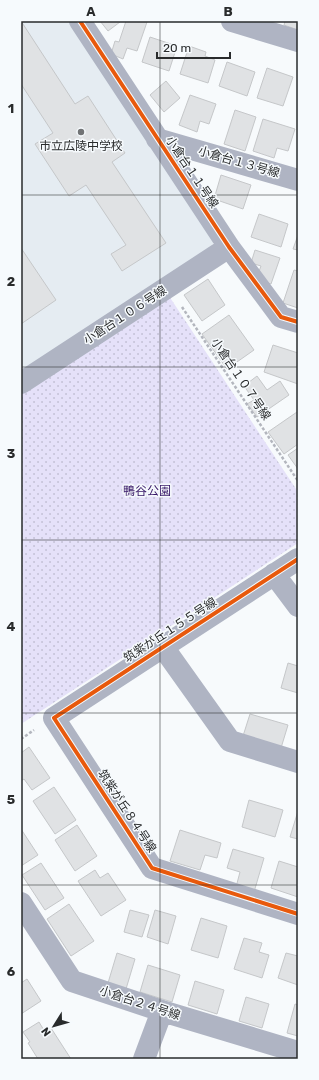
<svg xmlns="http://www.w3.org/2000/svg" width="319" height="1080" viewBox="0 0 319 1080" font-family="Rubik,'Noto Sans JP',sans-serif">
<defs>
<pattern id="park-dots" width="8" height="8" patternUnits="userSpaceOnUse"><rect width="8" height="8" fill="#e5e1f9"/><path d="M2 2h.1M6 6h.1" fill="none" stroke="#c4c1d6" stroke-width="1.8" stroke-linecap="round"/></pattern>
</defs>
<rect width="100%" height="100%" fill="#f7fafc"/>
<path fill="#e5ecf2" d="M21 21H69L214 242 210 249 21 372Z"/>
<path fill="url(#park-dots)" d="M169 296 298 492V543L21 724V393Z"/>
<path fill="#e0e2e4" stroke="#c5c7c9" d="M21 21 75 104 88 96 125 153 112 162 166 243 122 271 111 254 126 245 86 185 69 196 35 144 53 133 21 84Z
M100 21H119L120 22 108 31Z
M126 21 147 22 137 51 127 48 123 59 111 54 115 41 119 42Z
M285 21H298V30L284 25Z
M150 37 177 46 169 71 142 62Z
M189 46 206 52 205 56 215 60 208 83 180 74Z
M227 62 255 72 247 96 219 86Z
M267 68 293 77 283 106 257 98Z
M166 81 180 98 164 112 150 95Z
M190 95 216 104 209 124 200 121 197 132 179 125Z
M235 110 256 117 245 151 224 144Z
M263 119 295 129 288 151 277 148 274 158 253 151Z
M221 175 251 185 243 209 214 199Z
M259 214 288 224 281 247 251 237Z
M298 235V250L293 249Z
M21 248 56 300 21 324Z
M255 250 280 258 271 284 256 279 261 266 251 263Z
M294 270 298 271V308L283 303Z
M208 279 225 305 202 321 184 295Z
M229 315 254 350 227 369 202 334Z
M273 345 298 353V384L264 372Z
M257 376 267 390 280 381 289 395 257 417 247 404 254 400 244 386Z
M297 412 298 413V444L284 454 268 432Z
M298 448V469L288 455Z
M288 663 298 666V693L281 688Z
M250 714 288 725 281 748 243 736Z
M29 747 50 778 32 790 24 779 21 781V753Z
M54 787 76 820 55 834 33 801Z
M249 800 283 810 275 837 242 827Z
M298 811V839L290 837Z
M77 825 97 856 75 871 55 840Z
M21 829 38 855 21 866Z
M180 830 221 843 217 858 205 855 200 870 170 861Z
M233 849 264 858 254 892 236 887 240 872 227 868Z
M279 861 298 867V897L271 888Z
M41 863 64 898 45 910 22 875Z
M95 870 100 878 108 873 126 900 101 916 78 881Z
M69 904 94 941 71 956 47 919Z
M130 910 149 915 142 937 124 932Z
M155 910 176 916 168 944 147 937Z
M201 918 227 926 218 958 191 950Z
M244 938 262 943 259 952 269 955 262 978 234 969Z
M117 953 135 959 126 989 108 983Z
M286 953 298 956V985L278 978Z
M148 965 180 975 172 1002 140 992Z
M27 979 41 1001 21 1014V983Z
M195 981 224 990 217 1014 188 1005Z
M246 997 269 1004 262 1028 239 1021Z
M295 1004 298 1005V1036L287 1033Z
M39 1022 45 1032 51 1028 71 1059H38L28 1043 30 1042 23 1032Z"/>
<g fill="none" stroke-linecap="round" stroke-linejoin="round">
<path stroke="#b3b6be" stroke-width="2.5" stroke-dasharray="3 2" stroke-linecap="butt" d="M182 307 298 481
M21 739 34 730"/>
<path stroke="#afb4c3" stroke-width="22" d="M80 21 229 247 281 317 298 322
M232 21 298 41
M157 139 298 180
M21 383 229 247
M298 559 54 718 152 868 298 914
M274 574 298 606
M163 647 230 741 298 762
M21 903 72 981 162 1011 298 1052
M144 1059 162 1011"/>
<g stroke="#f6fafd" stroke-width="6">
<path id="cycleway" d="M80 21 229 247 281 317 298 322
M298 559 54 718 152 868 298 914"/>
</g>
<use href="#cycleway" stroke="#e8590c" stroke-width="4"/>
</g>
<path fill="none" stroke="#292b2c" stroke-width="1" stroke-opacity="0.55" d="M160 21V1059M21 195H298M21 367H298M21 540H298M21 713H298M21 885H298"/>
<circle fill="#717375" stroke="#f6fafd" stroke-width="1.5" cx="81" cy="132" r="4"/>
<g text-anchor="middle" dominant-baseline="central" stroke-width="3" stroke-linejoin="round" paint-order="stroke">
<g font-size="12" fill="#292b2c" stroke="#f6fafd">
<text x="81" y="146">市立広陵中学校</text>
</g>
<g font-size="12" fill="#292b2c" stroke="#f6fafd">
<text transform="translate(239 162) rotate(16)">小倉台１３号線</text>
<text transform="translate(192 172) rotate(56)">小倉台１１号線</text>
<text transform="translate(125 315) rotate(-33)">小倉台１０６号線</text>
<text transform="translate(241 379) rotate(56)">小倉台１０７号線</text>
<text transform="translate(170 630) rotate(-33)">筑紫が丘１５５号線</text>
<text transform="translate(127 811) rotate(57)">筑紫が丘８４号線</text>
<text transform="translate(140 1003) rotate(18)">小倉台２４号線</text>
</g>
<g font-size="12" fill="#371767" stroke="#f6fafd">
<text x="147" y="491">鴨谷公園</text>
</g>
</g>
<rect width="319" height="1080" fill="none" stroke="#f6fafd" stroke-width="44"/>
<g transform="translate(54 1026) rotate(233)" stroke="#f6fafd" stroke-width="3" paint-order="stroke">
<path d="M0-3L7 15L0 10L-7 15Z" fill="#292b2c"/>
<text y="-6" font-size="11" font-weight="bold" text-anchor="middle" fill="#292b2c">N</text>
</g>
<path d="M157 52v6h73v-6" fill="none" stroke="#292b2c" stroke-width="2"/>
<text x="163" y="52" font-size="12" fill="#292b2c" stroke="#f6fafd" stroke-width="3" paint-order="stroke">20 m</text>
<rect x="22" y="22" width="275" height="1036" fill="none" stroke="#292b2c" stroke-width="1.5"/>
<g font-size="13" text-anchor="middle" font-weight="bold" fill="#292b2c">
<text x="91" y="16">A</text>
<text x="228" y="16">B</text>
<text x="11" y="113">1</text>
<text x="11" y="286">2</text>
<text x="11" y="458">3</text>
<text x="11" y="631">4</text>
<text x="11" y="804">5</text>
<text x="11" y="976">6</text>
</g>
</svg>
